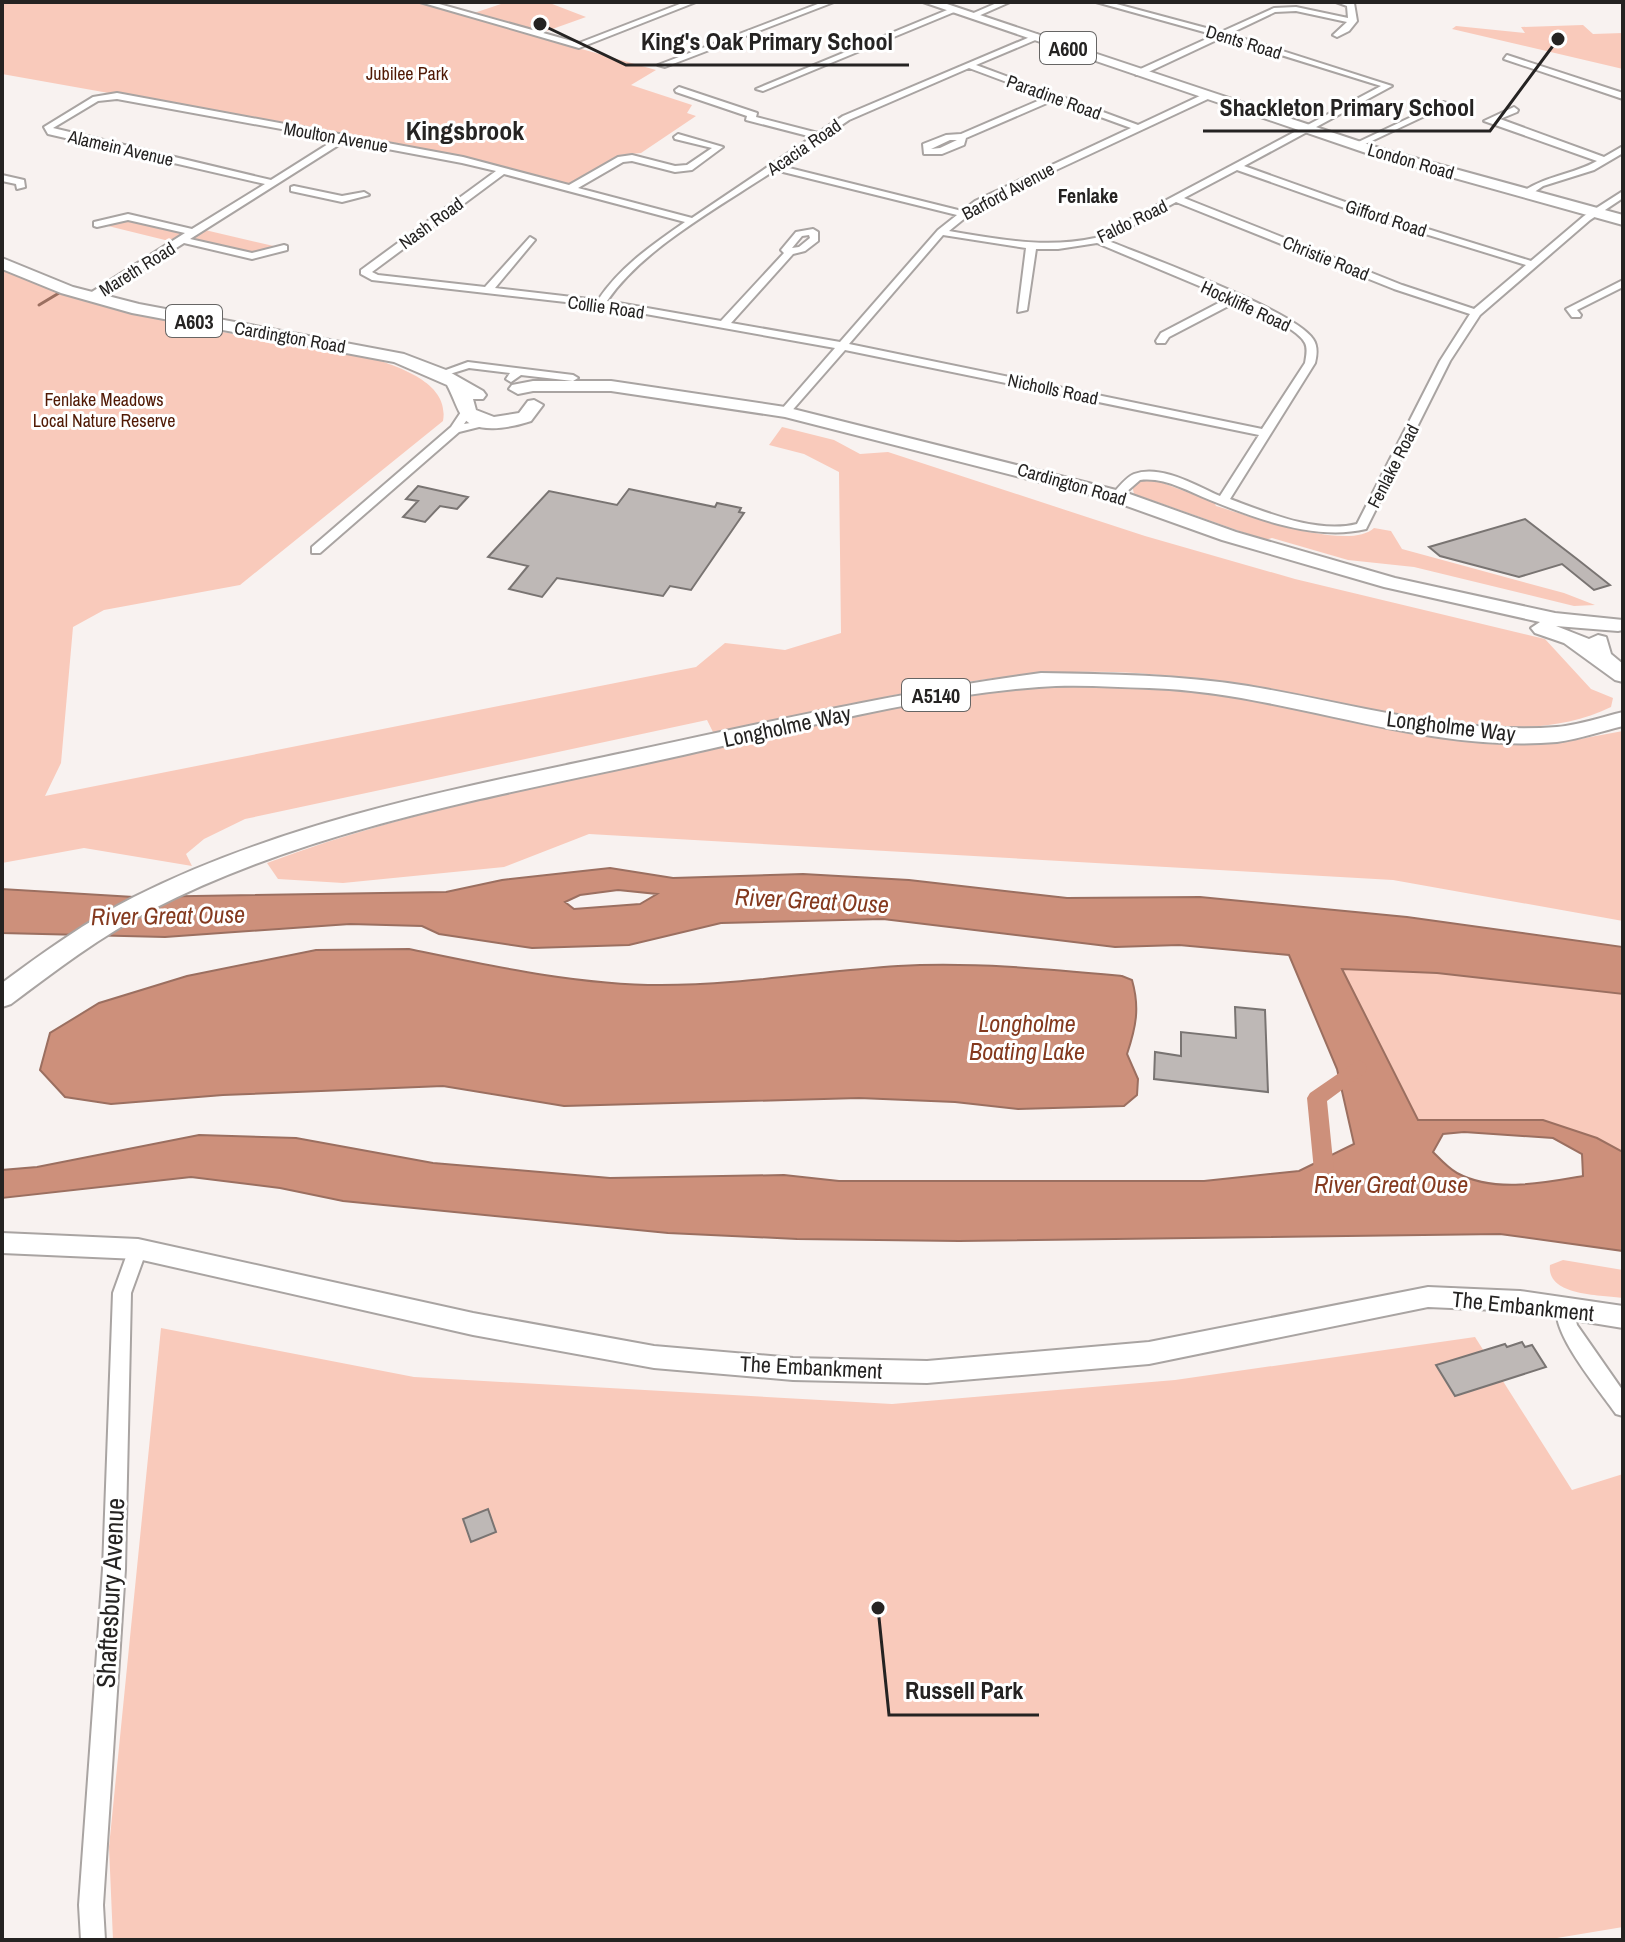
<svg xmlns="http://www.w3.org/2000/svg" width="1625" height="1942" viewBox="0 0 1625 1942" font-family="'Archivo Narrow',sans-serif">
<rect width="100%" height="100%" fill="#f8f2f0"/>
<path fill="#f9cabb" d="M2 2H415L656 70 631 85 692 105 687 113 696 116 641 153 620 155 570 185 463 156 2 74Z
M507 2H547L586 17 544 32 474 13Z
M1583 25 1593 34 1623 33V69L1452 29 1456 26 1525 33 1521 27Z
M126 219 182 233 169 241 104 225Z
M205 230 278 247 248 253 195 240 193 238Z
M2 269 199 328 369 357C398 367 450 382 443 421L240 585 104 610 73 627 61 763 45 796 696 667 725 643 785 650 841 633 839 472 804 454 769 445 782 427 834 440 860 454 888 452 1145 536 1295 579 1545 639 1591 689 1613 698 1611 707C1512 755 1371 707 1266 689 1202 678 1137 670 1072 672 955 675 829 711 714 734L707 720 245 819 204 839 186 854 192 866 84 848 2 863Z
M1152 479 1214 502 1216 506C1249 516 1349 552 1374 528L1391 531 1402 549 1564 593 1595 605 1574 606 1414 567 1348 560 1272 538 1265 540 1134 494 1132 485 1143 479Z
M1061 684 1196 690 1520 742H1563L1623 731V921L1393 880 589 834 504 867 343 883 278 879 267 863C395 815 528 789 661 760 793 730 926 696 1061 684Z
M1342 969 1437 973 1623 994V1152L1597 1138 1418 1120Z
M1563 1260 1623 1270V1298C1601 1295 1546 1296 1550 1265Z
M161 1328 414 1377 892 1404 1175 1380 1475 1337 1572 1490 1623 1474V1927L1545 1940H113L109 1847Z"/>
<path fill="#cd907b" stroke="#9b6f60" stroke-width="2" fill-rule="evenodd" d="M610 868 673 878 803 874 909 880 1067 898 1200 897 1407 917 1623 947V994L1437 973 1342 969 1418 1120H1543L1597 1138 1623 1152V1251L1500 1234 959 1241 797 1239 668 1233 343 1201 280 1188 191 1177 2 1198V1170L37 1167 199 1135 296 1138 433 1163 610 1178 784 1175 839 1181H1204L1299 1171 1354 1144 1337 1069 1289 955 1179 945 1115 947 883 919 721 923 629 945 532 948 439 934 422 926 350 924 165 937 2 933V889L134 897 446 892 502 880ZM618 890 657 894 640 904 574 909 565 902 580 895ZM1464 1132 1553 1138 1582 1154 1583 1176C1543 1183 1494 1193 1457 1173 1448 1168 1440 1159 1433 1152L1443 1134Z
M409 949C492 966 577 985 661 985 741 985 819 971 898 966 973 962 1047 969 1122 976L1132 980C1140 1008 1136 1027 1127 1054L1138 1079 1137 1095 1124 1106 1018 1109 955 1102 859 1098 564 1106 443 1086 223 1095 111 1104 65 1097 40 1070 50 1033 99 1003 187 976 316 950Z"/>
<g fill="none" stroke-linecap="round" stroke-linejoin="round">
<path stroke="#9b6f60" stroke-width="3" d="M39 305 59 293"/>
<path fill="#cd907b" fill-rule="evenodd" d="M1358 1060 1365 1063 1367 1068 1365 1073 1327 1101 1335 1181 1332 1187 1325 1189 1318 1187 1315 1181 1307 1098 1310 1093Z"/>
</g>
<path fill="#beb8b6" stroke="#797472" stroke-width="2" d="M418 486 468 497 457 509 440 506 425 522 403 517 418 501 406 499Z
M629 489 715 507 717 503 741 508 739 512 744 513 691 590 670 586 663 596 557 578 542 597 509 589 528 566 488 557 549 491 617 505Z
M1525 519 1577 559 1610 585 1594 590 1562 564 1519 577 1440 556 1429 547Z
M1235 1007 1265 1010 1268 1092 1154 1079 1155 1052 1181 1056V1032L1236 1038Z
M1522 1342 1525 1347 1532 1345 1546 1367 1455 1396 1436 1365 1505 1344 1507 1347Z
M488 1509 496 1532 471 1542 463 1519Z"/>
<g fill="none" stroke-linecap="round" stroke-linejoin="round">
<g stroke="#a9a4a2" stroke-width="4">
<path id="minor" d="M420 2H432L579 43 685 2H696L579 48Z
M823 2H834L665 67 658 65Z
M999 2H1010L976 17 969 15Z
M1096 2H1109L1221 32 1274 8 1296 7 1348 18 1347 6 1336 2 1354 3 1357 21 1349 31 1337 37 1333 35 1347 22 1296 11 1275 12 1229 34 1392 86 1244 166 1376 213 1531 261 1584 216 1623 191V198L1590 220 1480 315 1450 361 1366 529C1316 541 1257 519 1210 500 1187 491 1165 477 1140 480L1117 500 1111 496C1117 489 1126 477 1134 474 1161 464 1197 486 1220 496L1259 435 845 350 789 414 785 415 779 412 781 410 835 348 601 306 372 280 361 274V270L496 171 462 163 345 141 190 239 252 253 284 245 287 246V250L252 259 184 243 95 299H87V295L185 233 128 220 97 227 94 226V222L128 214 192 229 265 184 48 134 44 127 93 97 117 93 463 157 569 185 618 157 632 155 675 166 687 165 712 148 675 139 674 137 678 134 723 147 692 170 675 172 632 161 623 162 578 188 692 218 812 137 746 120 747 116 676 92 675 90 679 87 757 113 756 117 818 133 843 116 1037 34 1040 38 976 65 1138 125 1204 94H1210V98L981 205 949 231C998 239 1045 249 1095 238L1381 86 1223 37 1142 75H1136V71L1215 35ZM969 68 1047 97 961 134 946 135 923 144 924 154H942L964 145 966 138 1054 100 1131 128 975 201 962 211 781 166 849 120ZM117 99 336 139 271 180 53 128 98 101ZM950 140H957L940 148 931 149ZM775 170 957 215 938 230 840 342 731 323 793 254 805 251 818 241V232L813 229 796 232 781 250 784 253 721 321 607 301C644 247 721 206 775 170ZM1237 170 1370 217 1526 265 1474 309 1402 285 1184 198ZM504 174 685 222C652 245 621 266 598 300L495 288 535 240 530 237 485 287 378 275 372 272ZM1176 202 1394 289 1470 314 1440 361 1357 524C1317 534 1268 513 1230 499L1315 363C1317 355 1318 346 1313 339 1294 310 1145 256 1106 240ZM809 235 810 238 799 247 792 248 802 236ZM943 235 1026 248 1018 312 1027 310 1036 249H1058L1097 243 1228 298 1161 333 1156 341 1157 343H1165L1169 337 1236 302C1252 310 1297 327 1305 343 1308 349 1306 357 1305 363L1262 429 849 344Z
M952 8 959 10 763 91 756 89Z
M1507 55 1623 93V99L1504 59Z
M1443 102 1450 104 1359 147 1352 145Z
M1514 107 1518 110 1517 112 1500 119 1604 157 1623 146V153L1594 170 1543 186 1530 195H1524V191C1546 176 1574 174 1597 161L1484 121Z
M2 175 24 180 25 187 17 189 16 184 2 181Z
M294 186 342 196 364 192 369 195 342 202 291 191V187Z
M1623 280V287L1577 310 1581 315 1580 317H1572L1566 309Z
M468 362 573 375 578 378 573 381 521 375 511 382 506 379 510 373 469 368 440 377 435 374Z
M463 409 473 411 464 424 489 420 495 423 459 432 320 553H312V547L451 427Z
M138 1241 145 1243 147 1249 131 1293 125 1569 103 1905 105 1940H81L79 1905 103 1569 113 1293 131 1243Z
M1565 1302 1572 1304 1577 1325 1623 1391V1416L1616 1414C1601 1392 1547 1329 1558 1304Z"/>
</g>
<g stroke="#a9a4a2" stroke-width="4">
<path id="tertiary" d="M2 1233 138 1239 473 1313 654 1346 793 1358 927 1361 1149 1342 1428 1287 1520 1291 1623 1306V1328L1520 1311 1428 1307 1149 1364 927 1383 793 1380 654 1368 473 1335 138 1259 2 1253Z"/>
</g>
<g stroke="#a9a4a2" stroke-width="4">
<path id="primary" d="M923 2H941L1382 149 1623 215V225L1372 155Z
M2 258 73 287 139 304 404 354 446 370 483 391 486 395 483 399H473L476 410 494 417 519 413 528 401 534 400 543 405 531 421C513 427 472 437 460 413 456 406 452 394 447 385L394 362 132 313 61 293 2 269Z
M533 381H611L785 407 1124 492 1236 532 1395 578 1555 613 1623 620V630L1618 631 1556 626 1589 639 1598 635 1606 637 1611 654 1623 664V682L1615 680 1564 643 1535 633 1531 628 1540 622 1384 587 1222 540 1110 500 785 417 611 391H533L518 394 509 389 512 385Z
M1041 673C1111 674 1179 675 1248 686 1350 703 1454 735 1557 727 1579 725 1602 717 1623 712V726C1602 731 1579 739 1557 742 1420 754 1285 692 1149 688 1113 687 1075 684 1039 687 919 696 800 729 683 755 504 795 316 825 151 910 101 936 56 970 11 1004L2 1007V983C44 952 87 921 134 897 291 818 466 787 637 750 772 721 905 691 1041 673Z"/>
</g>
<use href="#minor" fill="#fff" fill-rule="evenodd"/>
<use href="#tertiary" fill="#fff" fill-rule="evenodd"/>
<use href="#primary" fill="#fff" fill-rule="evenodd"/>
</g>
<g text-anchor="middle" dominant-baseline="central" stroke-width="6" stroke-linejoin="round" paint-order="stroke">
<g font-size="18" fill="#252322" stroke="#fff">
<text transform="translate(1244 42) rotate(17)">Dents Road</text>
<text transform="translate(1054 97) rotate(20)">Paradine Road</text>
<text transform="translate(336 137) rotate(10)">Moulton Avenue</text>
<text transform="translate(804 147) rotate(-34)">Acacia Road</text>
<text transform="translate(121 148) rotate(13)">Alamein Avenue</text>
<text transform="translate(1411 161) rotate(16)">London Road</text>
<text transform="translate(1008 191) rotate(-28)">Barford Avenue</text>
<text transform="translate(1386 218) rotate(18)">Gifford Road</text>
<text transform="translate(1132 221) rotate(-26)">Faldo Road</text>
<text transform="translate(431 223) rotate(-36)">Nash Road</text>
<text transform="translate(1326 258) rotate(22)">Christie Road</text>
<text transform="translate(137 269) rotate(-32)">Mareth Road</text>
<text transform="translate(1246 306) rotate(25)">Hockliffe Road</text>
<text transform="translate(606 307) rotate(8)">Collie Road</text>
<text transform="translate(290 337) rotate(10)">Cardington Road</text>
<text transform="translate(1053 389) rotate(12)">Nicholls Road</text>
<text transform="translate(1393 466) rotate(-63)">Fenlake Road</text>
<text transform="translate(1072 484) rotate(16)">Cardington Road</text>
</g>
<g font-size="18" fill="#501904" stroke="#fff">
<text x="407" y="73">Jubilee Park</text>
<text x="104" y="399">Fenlake Meadows<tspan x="104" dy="21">Local Nature Reserve</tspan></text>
</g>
<g fill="#fff" stroke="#666564" stroke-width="2">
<rect x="1040" y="32" width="56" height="32" rx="6"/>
<rect x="166" y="305" width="56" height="32" rx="6"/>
<rect x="902" y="679" width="68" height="32" rx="6"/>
</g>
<g font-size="20" font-weight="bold" fill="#252322">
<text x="1068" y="48">A600</text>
<text x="194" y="321">A603</text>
<text x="936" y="695">A5140</text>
</g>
<g font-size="20" font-weight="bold" fill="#252322" stroke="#fff">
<text x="1088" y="195">Fenlake</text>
</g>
<g font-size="22" fill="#252322" stroke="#fff">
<text transform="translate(787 726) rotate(-12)">Longholme Way</text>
<text transform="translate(1451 726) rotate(7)">Longholme Way</text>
<text transform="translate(1523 1306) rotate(6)">The Embankment</text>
<text transform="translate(811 1367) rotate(3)">The Embankment</text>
</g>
<g font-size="24" font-style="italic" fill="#84391e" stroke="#fff">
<text transform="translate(812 900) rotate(3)">River Great Ouse</text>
<text transform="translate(168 915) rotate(-1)">River Great Ouse</text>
<text x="1027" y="1023">Longholme<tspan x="1027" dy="28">Boating Lake</tspan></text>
<text x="1391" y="1184">River Great Ouse</text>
</g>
<g font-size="26" font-weight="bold" fill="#252322" stroke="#fff">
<text x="465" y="130">Kingsbrook</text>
</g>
<g font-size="26" fill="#252322" stroke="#fff">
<text transform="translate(110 1593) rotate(-87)">Shaftesbury Avenue</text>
</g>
</g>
<path fill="none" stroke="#252322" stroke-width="3" d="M540 24L626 65H909M1558 39L1490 131H1203M878 1608L889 1715H1039"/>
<g fill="#252322" stroke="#fff" stroke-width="3">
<circle cx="540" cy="24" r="8"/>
<circle cx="1558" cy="39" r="8"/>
<circle cx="878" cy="1608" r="8"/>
</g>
<g font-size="24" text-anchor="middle" font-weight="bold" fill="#252322" stroke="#fff" stroke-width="6" stroke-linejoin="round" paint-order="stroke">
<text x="767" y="50">King's Oak Primary School</text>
<text x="1347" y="116">Shackleton Primary School</text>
<text x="964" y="1699">Russell Park</text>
</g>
<rect width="1625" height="1942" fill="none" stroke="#252322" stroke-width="8"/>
</svg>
